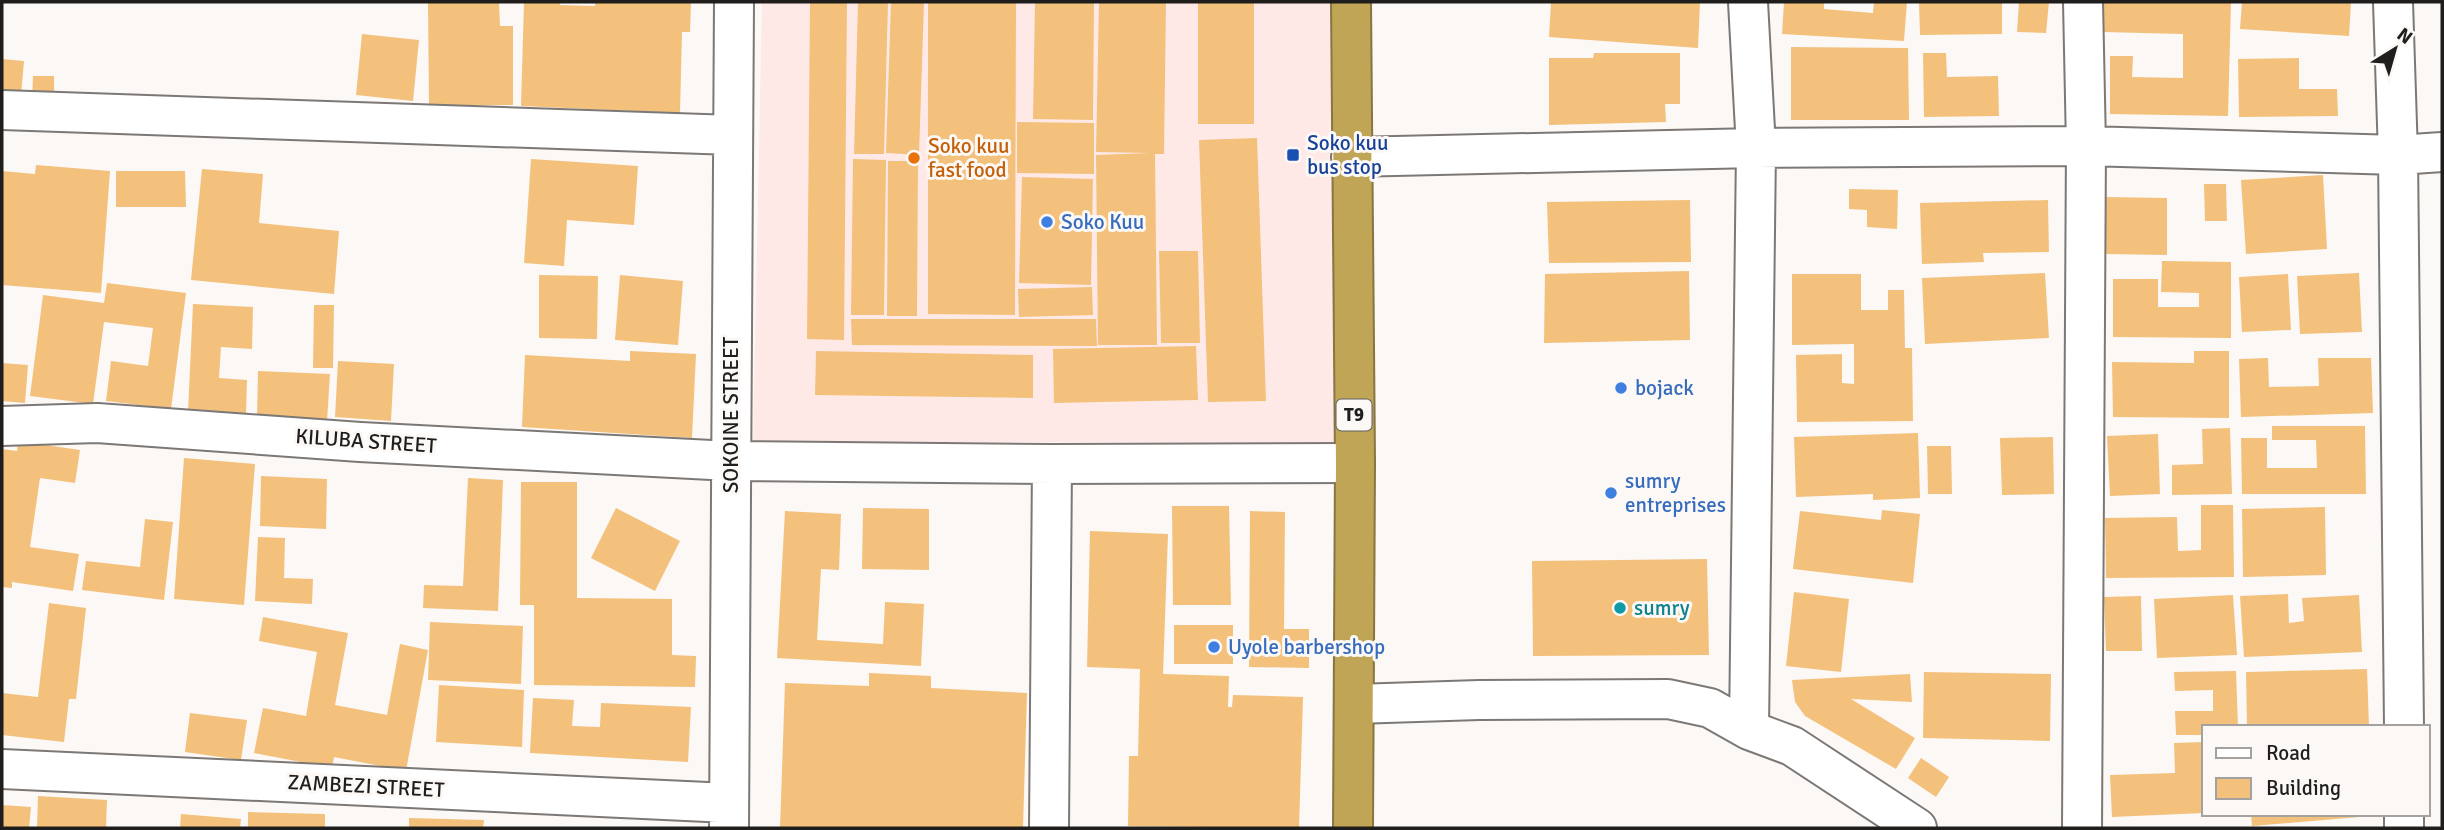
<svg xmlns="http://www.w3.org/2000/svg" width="2444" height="830" viewBox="0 0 2444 830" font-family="Signika,sans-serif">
<rect width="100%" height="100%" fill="#fcf8f6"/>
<path fill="#ffe9e6" d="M762 2H1336L1335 442H753Z"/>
<path fill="#f3c17c" d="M428 2H499L500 26H513V105L429 106Z
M524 2H560V5L595 6V2H691L690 32H682L680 113 521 106Z
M810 2H847L844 340 807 339Z
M858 2H888L884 154H854Z
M891 2H924L919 155 886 153Z
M928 2H1016L1015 315 928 314Z
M1035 2H1094L1093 120 1033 119Z
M1099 2H1166L1164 154H1155L1157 345H1098L1096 155 1149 153 1096 152Z
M1198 2H1254V124H1198Z
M1551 2H1700L1698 48 1549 37Z
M1784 2H1824V9L1873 13 1874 2H1907L1904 41 1782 34Z
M1919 2H2002V34L1920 35Z
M2019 2H2049L2046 33 2017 32Z
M2103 2H2231L2228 116 2110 114V56H2133L2132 77 2183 78V34L2103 32Z
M2242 2H2351L2349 36 2240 29Z
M362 34 419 40 413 101 356 95Z
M1791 47 1908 48 1909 120H1791Z
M1594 53H1680V104H1665L1666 122 1549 125V58H1593Z
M1923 53H1946L1947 77 1998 76 1999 116 1924 117Z
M2299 58V89H2337L2338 116 2239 117 2238 59Z
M2 59 24 61 21 95 2 93Z
M33 76H54V103H32Z
M1017 122 1094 123V174L1017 173Z
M1257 138 1266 401 1208 402 1199 140Z
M531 159 638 166 634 225 567 220 564 266 524 263Z
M853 159 886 160 884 315H851Z
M888 161H918L917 316H887Z
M36 165 110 171 101 293 2 285V171L35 174Z
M202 169 263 174 259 223 339 231 334 294 191 280Z
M116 171H185L186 207H116Z
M2323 175 2327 249 2246 254 2241 180Z
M1022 177 1093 179 1091 285 1019 283Z
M2204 184H2226L2227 221H2205Z
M1849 189 1898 190 1897 229 1867 227V210L1849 209Z
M2106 197 2167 198V255L2106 254Z
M1690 200 1691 262 1549 263 1547 202Z
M2048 200 2049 252 1983 253 1984 262 1922 264 1920 203Z
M1159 251H1198L1200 343H1161Z
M2162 261 2231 262V338L2113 337V279H2158V307H2199V293L2161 292Z
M1689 271 1690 340 1544 343 1545 274Z
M2045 273 2049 338 1925 344 1922 278Z
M2359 273 2362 332 2300 334 2297 276Z
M1792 274H1861V310H1888V290H1904L1905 348H1912L1913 421 1797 422 1796 355 1842 354V383L1854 384V344L1792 345Z
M2288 274 2291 330 2242 332 2239 277Z
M539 275 598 276 597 339 539 338Z
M620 275 683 281 678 345 615 340Z
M107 283 186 293 171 409 106 401 111 361 148 366 153 328 104 322 93 404 30 396 43 295 104 303Z
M1092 287 1093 315 1019 317 1018 289Z
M193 304 253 307 252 349 221 347 219 378 247 380 246 415 188 412Z
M314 305H334L333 368H313Z
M851 319H1096L1097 346 852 345Z
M1196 346 1198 400 1054 403 1053 349Z
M630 351 696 354 692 438 522 427 525 355 630 361Z
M816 351 1033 355V398L815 395Z
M2194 351H2229V418L2113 417 2112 362 2194 363Z
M2268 358 2269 387 2319 386 2318 358H2371L2373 413 2241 417 2239 359Z
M338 361 394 364 391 421 335 417Z
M2 363 28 365 25 403 2 401Z
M258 371 330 374 327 421 257 417Z
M2272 426H2365L2366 494H2242L2241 438H2267V468H2317L2316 440H2272Z
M2230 428 2232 494 2172 495V465L2203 464 2202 429Z
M1918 433 1920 498 1873 500V494L1796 497 1794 437Z
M2158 434 2160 494 2110 496 2107 436Z
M2053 437 2054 494 2002 495 2000 438Z
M18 441 80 450 75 483 40 478 30 547 79 554 73 591 12 582V588L2 587V449L17 451Z
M1927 446H1951L1952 494H1928Z
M184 458 255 464 244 605 174 599Z
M261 476 327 479 326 529 260 526Z
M468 478 503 480 498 611 423 608 424 585 463 586Z
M521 482H577V598L672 599V655L696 656 695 687 534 685V605H520Z
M2201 505H2233L2234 577 2106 578 2105 518 2177 517 2178 551 2201 550Z
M1172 506H1229L1231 605H1173Z
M2325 507 2326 575 2243 577 2242 509Z
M616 508 680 541 655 591 591 558Z
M863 508 929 509V570L862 569Z
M1882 510 1920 514 1913 583 1793 569 1800 511 1881 520Z
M785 511 841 514 839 570 821 569 817 640 883 644 885 602 924 604 921 666 777 658Z
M1250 511 1285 512 1284 629H1309V668L1249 667Z
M145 519 173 522 164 600 82 590 86 561 140 567Z
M1090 531 1168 534 1163 674 1229 676 1228 707H1232L1233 695 1303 697 1299 828 1128 826 1129 756H1138L1140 669 1087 667Z
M258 537 285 538 284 578 313 579 312 604 255 601Z
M1707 559 1709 655 1533 656 1532 561Z
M1794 592 1849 599 1841 672 1786 666Z
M2288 594 2289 623 2304 621 2302 598 2359 595 2362 652 2244 657 2240 596Z
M2233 595 2237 655 2157 658 2154 599Z
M2141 596 2142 651H2106L2104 597Z
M49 603 86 608 76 699H69L64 742 2 735V693L38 697Z
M263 617 348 633 335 705 387 715 400 644 428 650 406 771 334 757 332 768 254 753 263 708 306 716 317 652 259 641Z
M430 622 523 626 521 684 428 680Z
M1174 625H1233V664H1174Z
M2367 669 2369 727H2247L2246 672Z
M2236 671 2238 727H2204V735H2176L2175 711H2213V690L2175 691 2174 672Z
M1924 672 2051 674 2050 741 1923 738Z
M869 673 931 676V688L1027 693 1023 828H780L785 683 869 686Z
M1910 674 1912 702 1851 699 1915 738 1896 769 1805 716 1795 702 1792 680Z
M439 685 524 690 522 747 436 742Z
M533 698 574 700 572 726 600 727 601 703 691 707 688 762 530 753Z
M190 713 247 720 241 760 185 752Z
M2204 742V813L2112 817 2110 775 2175 773 2174 743Z
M1921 758 1949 777 1936 797 1908 778Z
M38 796 107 800 106 828H37Z
M2 805 31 807 29 828H2Z
M248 812 325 814V828H248Z
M181 814 241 819 240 828H180Z
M2251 814H2371V816L2252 826Z
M409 818 484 820 483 828H409Z"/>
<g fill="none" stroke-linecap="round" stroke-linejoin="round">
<g stroke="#7b7876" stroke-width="42">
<path id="minor" d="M1748 2 1756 148 1749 730
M2393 2 2398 155 2404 727
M2 110 733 135
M1351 157 1756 148 2086 146 2398 155 2442 152
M2 426 97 423 360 442 731 461 1052 464 1355 463
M1355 704 1479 700 1668 699 1710 708 1749 730 1792 746 1917 828
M2 769 729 803
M729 828 734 2
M1049 828 1052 464
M2082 828 2086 146 2083 2
M2404 828V814"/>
</g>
<g stroke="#877641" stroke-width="42">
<path id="highway" d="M1351 2 1355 463 1353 828"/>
</g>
<use href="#minor" stroke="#fff" stroke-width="38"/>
<use href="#highway" stroke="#bfa555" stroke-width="38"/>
</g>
<rect fill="#1a4fb4" stroke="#fcf8f6" stroke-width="2.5" x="1286" y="148" width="14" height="14" rx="3.5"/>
<circle fill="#e8710a" stroke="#fcf8f6" stroke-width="2.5" cx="914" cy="158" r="7"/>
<g fill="#3f7fe0" stroke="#fcf8f6" stroke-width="2.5">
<circle cx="1047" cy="222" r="7"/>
<circle cx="1621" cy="388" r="7"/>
<circle cx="1611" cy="493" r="7"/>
<circle cx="1214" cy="647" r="7"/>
</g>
<circle fill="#0f9aa8" stroke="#fcf8f6" stroke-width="2.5" cx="1620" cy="608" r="7"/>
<g text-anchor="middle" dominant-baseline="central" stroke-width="6" stroke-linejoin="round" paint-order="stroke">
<rect fill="#fcf8f6" stroke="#615f5e" stroke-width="2" x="1336.5" y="399.5" width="35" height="31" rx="5"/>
<g font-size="19" font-weight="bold" fill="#1f1e1d">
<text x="1354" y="415">T9</text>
</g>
<g font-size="21" fill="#164399" stroke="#fcf8f6" text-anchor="start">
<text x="1307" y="143">Soko kuu<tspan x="1307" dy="24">bus stop</tspan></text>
</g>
<g font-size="21" fill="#c56008" stroke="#fcf8f6" text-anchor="start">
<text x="928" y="146">Soko kuu<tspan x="928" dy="24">fast food</tspan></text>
</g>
<g font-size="21" fill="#366cbe" stroke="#fcf8f6" text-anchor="start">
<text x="1061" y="222">Soko Kuu</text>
<text x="1635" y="388">bojack</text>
<text x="1625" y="481">sumry<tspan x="1625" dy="24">entreprises</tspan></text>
<text x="1228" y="647">Uyole barbershop</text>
</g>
<g font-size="21" fill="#1f1e1d" stroke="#fcf8f6">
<text transform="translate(731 415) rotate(-90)">SOKOINE STREET</text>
<text transform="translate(366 441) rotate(4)">KILUBA STREET</text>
<text transform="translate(366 786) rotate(3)">ZAMBEZI STREET</text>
</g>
<g font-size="21" fill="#0d838f" stroke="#fcf8f6" text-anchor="start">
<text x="1634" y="608">sumry</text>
</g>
</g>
<rect width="2444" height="830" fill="none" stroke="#1f1e1d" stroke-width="7"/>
<rect x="2202" y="725" width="228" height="91" fill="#fcf8f6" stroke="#a4a19f" stroke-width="2"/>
<rect x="2216" y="748" width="35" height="10" fill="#ffffff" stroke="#a4a19f" stroke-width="2"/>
<text x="2266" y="760" font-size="21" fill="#1f1e1d">Road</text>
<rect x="2216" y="778" width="35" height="21" fill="#f3c17c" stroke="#a4a19f" stroke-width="2"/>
<text x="2266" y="795" font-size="21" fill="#1f1e1d">Building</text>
<g transform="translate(2395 49) rotate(37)" stroke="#fcf8f6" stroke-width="5" paint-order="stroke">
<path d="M0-5L12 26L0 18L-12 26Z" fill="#1f1e1d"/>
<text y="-10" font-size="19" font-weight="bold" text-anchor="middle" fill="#1f1e1d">N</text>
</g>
</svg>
